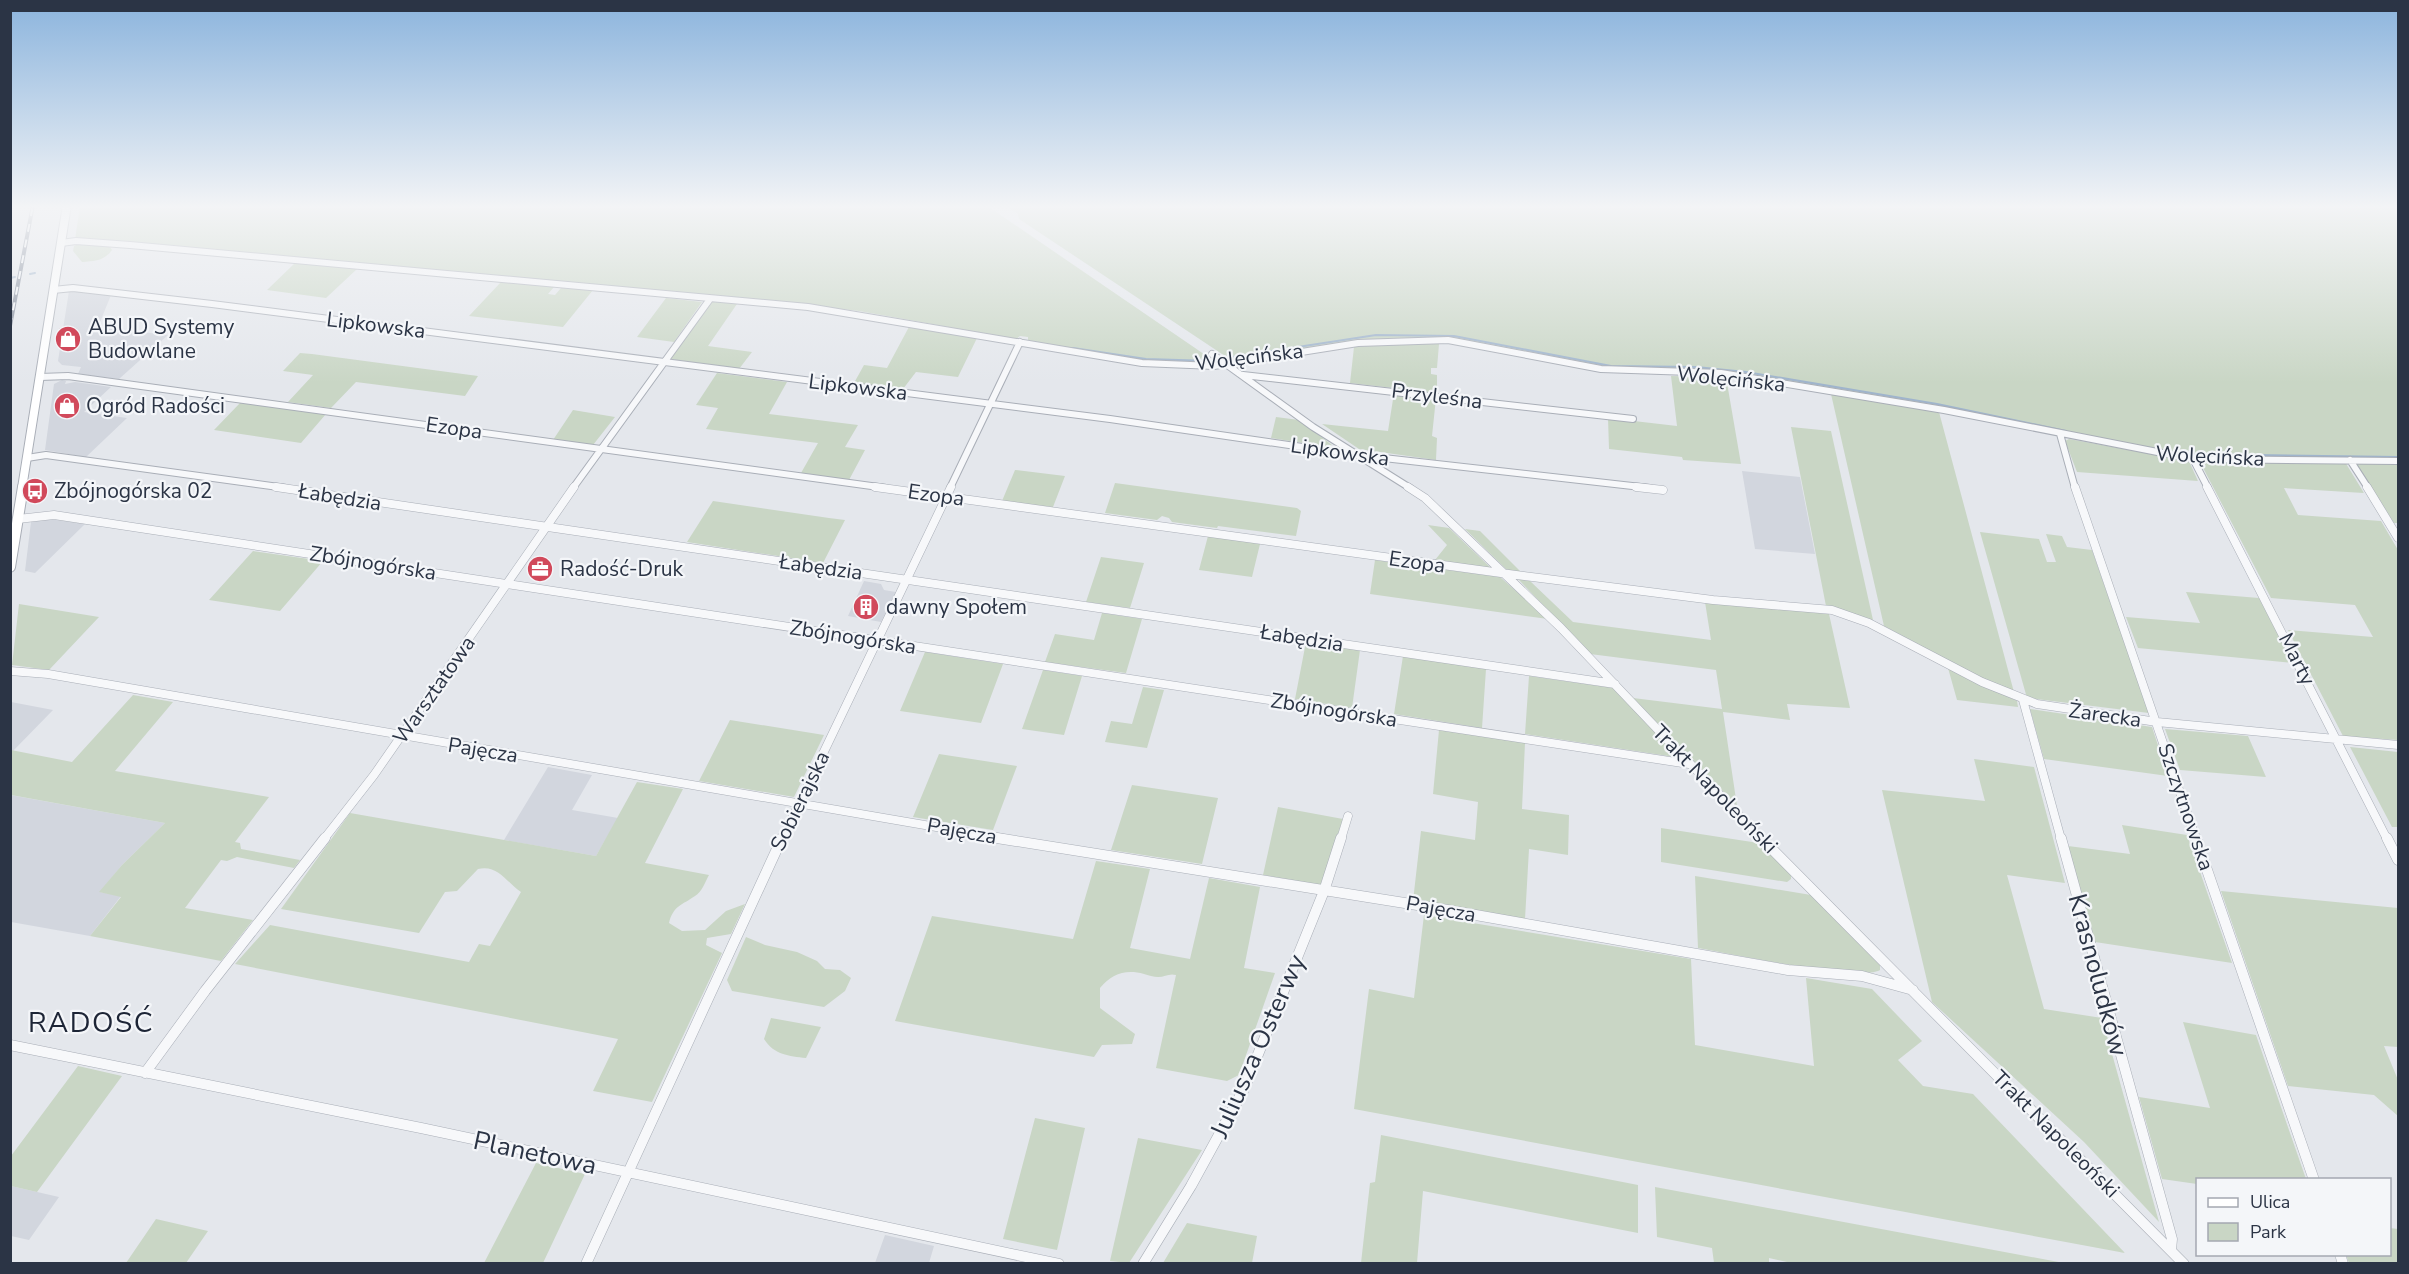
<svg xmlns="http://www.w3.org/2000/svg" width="2409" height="1274" viewBox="0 0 2409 1274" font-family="'Nunito Sans',sans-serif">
<rect width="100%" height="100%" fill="#e4e7ec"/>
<path fill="#d2d6de" d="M69 291 111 295 98 327 168 335 119 379 78 374 81 367 62 365 58 361Z
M62 380 66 381 65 384 75 382 111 387 84 412 127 418 86 457 45 450 54 384Z
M1742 471 1800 477 1815 554 1755 549Z
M49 519 85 524 35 573 25 571 31 522Z
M864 581 881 584 884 590 896 592 881 622 848 616Z
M11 702 53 710 13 751 11 750Z
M548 767 592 775 572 810 618 818 596 856 504 840Z
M10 795 165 823 122 865 100 892 121 896 90 936 11 922Z
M11 1186 59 1197 29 1240 11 1236Z
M885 1235 934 1246 929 1263H875Z"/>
<path fill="#c9d6c5" d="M80 205H986L1217 363 1205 365 1121 359 1028 341V337L1020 336 1016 339 859 311 781 302 75 240Z
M1005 205H2398V459L2184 457 1951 409 1833 388 1723 372 1623 370 1476 342 1437 338 1372 339 1228 361 1225 356 1019 219 1018 214Z
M80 243 110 247 112 250C104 261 95 261 82 262L73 251 74 246Z
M295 263 357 269 326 298 267 290Z
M501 282 554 287 548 294 555 295 561 288 593 290 563 327 469 316Z
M666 298 702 302 674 342 637 337Z
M712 301 737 304 708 346 752 352 739 369 670 359Z
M910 325 978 336 958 377 916 372 903 389 854 383 864 365 887 368Z
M1375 344H1439L1437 368H1431V374L1437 375V393L1350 383 1354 347Z
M300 353 312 354 478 376 465 396 356 382 331 408 288 402 313 375 283 371Z
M717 373 787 382 769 414 858 425 845 447 865 450 849 480 801 473 818 443 706 429 718 408 696 405Z
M1671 376 1726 377 1741 464 1683 460 1682 457 1609 449 1608 418 1677 426Z
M1394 393 1436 398 1432 436 1437 438 1436 460 1359 449 1322 424 1388 431Z
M1831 394 1939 412 2015 696 1884 626Z
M240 403 326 414 301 443 214 430Z
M573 410 615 417 593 445 553 440Z
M1276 417 1299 420 1332 445 1328 447 1271 438Z
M1791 427 1831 431 1873 620 1826 606Z
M2069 439 2189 461 2198 481 2077 472 2065 441Z
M2200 462H2345L2364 493 2284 488 2298 515 2381 521 2398 550V740L2343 736 2288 630 2373 637 2355 605 2271 598Z
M2355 462 2398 463V523H2394Z
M1015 470 1065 476 1053 507 1002 501Z
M1115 483 1297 508 1301 511 1296 536 1218 526 1217 528 1172 522 1169 518 1162 516 1157 520 1105 513Z
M713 501 829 518 845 520 823 563 687 542Z
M1428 525 1449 528 1491 568 1435 560 1447 545Z
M1465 529 1480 531 1521 572 1508 571Z
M1980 532 2039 539 2047 562H2056L2046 534 2062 536 2067 547 2092 550 2149 713 2027 698Z
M1208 536 1260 544 1252 577 1199 570Z
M253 551 323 561 280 611 209 600Z
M1101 557 1144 563 1130 608 1086 602Z
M1375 560 1500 577 1548 619 1370 594Z
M1518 579 1530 581 1573 622 1711 640 1705 602 1829 614 1850 708 1787 704 1790 720 1723 712 1737 806 1633 698 1722 709 1716 670 1590 654Z
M2186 592 2259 598 2293 663 2138 648 2126 617 2200 623Z
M19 604 99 617 49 670 12 665Z
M1102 613 1142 619 1126 673 1045 662 1055 634 1094 640Z
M1306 642 1360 650 1352 708 1295 699Z
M925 652 1003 664 981 723 900 711Z
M1403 656 1486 669 1482 728 1394 714Z
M1948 668 2017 701 2018 707 1957 700Z
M1043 670 1082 676 1064 735 1022 729Z
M1529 676 1614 688 1681 758 1525 734Z
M1143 687 1164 690 1147 748 1105 742 1111 721 1132 724Z
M133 695 173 702 115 771 269 797 235 842 240 843 241 849 300 860 294 868 237 857 227 861 221 860 185 908 253 920 221 961 90 936 121 897 99 892 122 865 165 823 11 795V750L72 762Z
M2030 709 2152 727 2168 776 2044 759Z
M730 720 824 735 794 797 699 781Z
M2165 729 2248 736 2266 777 2180 770Z
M1439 730 1525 743 1522 809 1569 815 1568 855 1529 849 1525 919 1413 901 1421 831 1475 840 1478 802 1433 794Z
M2350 747 2398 752V827H2392Z
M939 754 1017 766 993 830 913 817Z
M1974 759 2034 767 2065 883 2007 875 2044 1009 2102 1018 2159 1222 2084 1142 1932 1002 1882 790 1985 801Z
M637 782 683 789 645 863 709 875C705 882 702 892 695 896 682 905 673 906 669 923L682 931 705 930 726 911 745 904 731 934 707 938 706 945 722 953 652 1102 593 1091 618 1039 235 964 270 925 469 962 479 944 490 946 521 892C507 883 498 864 478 869L457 891 445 892 419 933 281 909 350 813 596 856Z
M1132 785 1218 798 1202 864 1111 850Z
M1278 807 1343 819 1322 885 1263 875Z
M2122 825 2187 835 2232 963 2095 942 2068 846 2130 854Z
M1661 828 1765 844 1791 875V879L1787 882 1661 862Z
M1096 861 1150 869 1130 948 1190 959 1209 878 1260 887 1244 968 1275 973 1239 1075 1227 1081 1156 1068 1176 975C1169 973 1165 977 1158 977 1154 977 1148 975 1144 974 1125 969 1112 974 1100 988V1008L1135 1034 1132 1044 1102 1045 1094 1057 895 1021 932 916 1073 939Z
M1695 876 1811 895 1880 964V970C1861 982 1728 953 1698 948Z
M2221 891 2398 908V1047L2384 1046 2398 1080V1116L2374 1095 2288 1086Z
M1424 915 1691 959 1695 1045 1814 1066 1806 978 1872 989 1922 1041 1898 1060 1923 1086 1973 1094 2125 1253 1354 1109 1369 989 1414 998Z
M746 937 765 945 797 952 817 961 825 969 840 970 851 978 845 991 824 1007 732 991 727 980Z
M771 1018 821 1027 806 1058C789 1056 774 1055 764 1039Z
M2183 1022 2256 1035 2306 1179 2198 1180 2197 1184 2162 1179 2139 1097 2210 1108Z
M78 1066 122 1076 37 1192 11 1186V1156Z
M1035 1118 1085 1128 1057 1250 1003 1239Z
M1381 1135 1638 1185V1233L1423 1191 1417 1263H1361L1370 1183 1375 1182Z
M1138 1138 1202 1150 1129 1263 1110 1261Z
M536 1163 585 1174 543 1263H484Z
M1655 1187 2064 1263 1796 1264 1769 1258V1263H1714L1712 1248 1657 1237Z
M156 1219 208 1231 186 1263H126Z
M1187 1223 1257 1236 1252 1263H1163Z
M2390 1228 2398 1229V1263H2349L2346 1255 2390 1254Z"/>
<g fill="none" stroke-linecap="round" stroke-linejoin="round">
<path stroke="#9fb4cc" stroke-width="2" d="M30 274 35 273
M10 278 15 277
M1073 348 1146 359 1211 361
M1226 358 1376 335 1454 336 1611 366 1696 367 1746 372 1937 404 2066 431
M2184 454 2398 457"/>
<g stroke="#a9aeb7" stroke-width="8">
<path id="minor-far2" d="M61 243 76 241 130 245 808 307 1142 363 1214 366 1358 343 1448 340 1601 369 1721 373 1944 410 2193 459 2398 461
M53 290 73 288 212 304 1110 419 1357 455 1650 488
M1212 354 1313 427 1410 488
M1243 375 1633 419
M40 377 68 376 886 488
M2060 434 2075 488
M27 458 46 455 286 488
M2193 459 2208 488
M2350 460 2368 488
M573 488 710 299
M950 488 1020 342"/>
</g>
<g stroke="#a9aeb7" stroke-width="9">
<path id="minor-far1" d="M276 487 1615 684
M875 487 1501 573 1713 600 1832 610 1869 623 1982 682 2037 704 2157 722 2398 745
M1408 487 1425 498 1561 628 1762 839
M1636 487 1663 490
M2075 487 2196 839
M2207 487 2387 839
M2367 487 2398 538
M18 519 54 515 1689 764
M10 671 48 674 1006 839
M2023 700 2061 839
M324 839 374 775 574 487
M782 839 951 487
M1341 839 1348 816"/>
</g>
<g stroke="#a9aeb7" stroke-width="11">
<path id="minor" d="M997 838 1436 908 1788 970 1862 976 1913 990
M1761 838 2184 1264
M2061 838 2172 1239 2171 1250
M2196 838 2314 1180
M2387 838 2398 860
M10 1045 421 1128 1059 1264
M145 1073 205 991 325 838
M2340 1254 2343 1264
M586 1264 782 838
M1143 1264 1191 1186 1244 1089 1324 891 1341 838"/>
</g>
<g stroke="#a9aeb7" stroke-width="10">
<path id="secondary-far1" d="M22 488 67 205"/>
</g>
<g stroke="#a9aeb7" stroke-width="12">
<path id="secondary" d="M10 567 23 487"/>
</g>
<use href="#minor-far2" stroke="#f7f8fa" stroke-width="6"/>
<use href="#minor-far1" stroke="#f7f8fa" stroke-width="8"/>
<use href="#minor" stroke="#f7f8fa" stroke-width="10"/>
<use href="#secondary-far1" stroke="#fff" stroke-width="8"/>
<use href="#secondary" stroke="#fff" stroke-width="10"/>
<g stroke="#7d8696" stroke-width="4">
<path id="rail" d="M10 326 33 205"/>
</g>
<use href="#rail" stroke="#f4f6f9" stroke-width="2" stroke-dasharray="8" stroke-linecap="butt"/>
</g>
<linearGradient id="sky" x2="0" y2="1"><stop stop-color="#8bb4dd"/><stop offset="0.54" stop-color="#f3f4f6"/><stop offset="1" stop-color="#f3f4f6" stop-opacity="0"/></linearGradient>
<rect width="2409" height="383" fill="url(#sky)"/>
<defs>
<g id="shop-disc" transform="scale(1.35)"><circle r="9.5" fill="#d1495b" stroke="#f4f6f9"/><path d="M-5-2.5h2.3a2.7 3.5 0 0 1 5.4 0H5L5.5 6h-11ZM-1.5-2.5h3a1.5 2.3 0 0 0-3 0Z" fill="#fff"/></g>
<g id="bus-disc" transform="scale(1.35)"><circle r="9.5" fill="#d1495b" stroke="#f4f6f9"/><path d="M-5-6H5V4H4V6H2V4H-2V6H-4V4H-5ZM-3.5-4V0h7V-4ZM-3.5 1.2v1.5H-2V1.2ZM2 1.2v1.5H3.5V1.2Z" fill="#fff"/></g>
<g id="office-disc" transform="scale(1.35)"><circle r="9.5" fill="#d1495b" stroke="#f4f6f9"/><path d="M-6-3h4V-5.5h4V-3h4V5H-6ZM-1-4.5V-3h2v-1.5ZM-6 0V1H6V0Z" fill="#fff"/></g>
<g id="building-disc" transform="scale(1.35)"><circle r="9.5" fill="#d1495b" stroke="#f4f6f9"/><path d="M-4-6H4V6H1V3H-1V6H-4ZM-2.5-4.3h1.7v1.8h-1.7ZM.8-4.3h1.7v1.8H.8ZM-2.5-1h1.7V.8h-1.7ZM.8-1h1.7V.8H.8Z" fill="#fff"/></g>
</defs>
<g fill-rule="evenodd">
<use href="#shop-disc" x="68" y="339"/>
<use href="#shop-disc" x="67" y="406"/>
<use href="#bus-disc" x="35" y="491"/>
<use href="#office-disc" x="540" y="569"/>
<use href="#building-disc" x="866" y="607"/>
</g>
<g text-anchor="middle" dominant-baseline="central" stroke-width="4.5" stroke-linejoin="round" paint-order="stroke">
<g font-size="21" fill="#2b3445" stroke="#f4f6f9">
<text transform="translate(376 325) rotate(7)">Lipkowska</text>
<text transform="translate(1249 357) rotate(-7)">Wolęcińska</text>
<text transform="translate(1731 379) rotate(6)">Wolęcińska</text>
<text transform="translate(858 387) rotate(7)">Lipkowska</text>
<text transform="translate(1437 396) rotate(7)">Przyleśna</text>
<text transform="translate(454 428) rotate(8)">Ezopa</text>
<text transform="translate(1340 452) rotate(8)">Lipkowska</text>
<text transform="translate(2210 456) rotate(3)">Wolęcińska</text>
<text transform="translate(936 495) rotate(8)">Ezopa</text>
<text transform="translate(340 497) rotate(9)">Łabędzia</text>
<text transform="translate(1417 562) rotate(8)">Ezopa</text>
<text transform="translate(373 563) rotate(9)">Zbójnogórska</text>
<text transform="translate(821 567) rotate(8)">Łabędzia</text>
<text transform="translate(853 637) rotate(9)">Zbójnogórska</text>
<text transform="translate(1302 638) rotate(9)">Łabędzia</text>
<text transform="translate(2297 659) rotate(63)">Marty</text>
<text transform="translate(434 690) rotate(-55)">Warsztatowa</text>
<text transform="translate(1334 710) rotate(9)">Zbójnogórska</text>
<text transform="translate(2105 715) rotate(8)">Żarecka</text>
<text transform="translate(483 750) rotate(9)">Pajęcza</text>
<text transform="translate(1715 789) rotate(46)">Trakt Napoleoński</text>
<text transform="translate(800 801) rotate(-64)">Sobierajska</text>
<text transform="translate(2186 807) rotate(71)">Szczytnowska</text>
<text transform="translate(962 831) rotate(10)">Pajęcza</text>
<text transform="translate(1441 909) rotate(10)">Pajęcza</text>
<text transform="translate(2056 1134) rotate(45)">Trakt Napoleoński</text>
</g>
<g font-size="21" fill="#2b3445" stroke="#f4f6f9" text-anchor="start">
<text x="88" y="327">ABUD Systemy<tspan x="88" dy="24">Budowlane</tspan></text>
<text x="86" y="406">Ogród Radości</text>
<text x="54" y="491">Zbójnogórska 02</text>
<text x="560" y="569">Radość-Druk</text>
<text x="886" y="607">dawny Społem</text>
</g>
<g font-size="26" fill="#2b3445" stroke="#f4f6f9">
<text transform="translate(2098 975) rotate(75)">Krasnoludków</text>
<text transform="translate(1258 1046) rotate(-66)">Juliusza Osterwy</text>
<text transform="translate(535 1153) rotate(12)">Planetowa</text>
</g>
<g font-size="28" letter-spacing="1.5" fill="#1d2536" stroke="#f4f6f9">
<text x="91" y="1023">RADOŚĆ</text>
</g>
</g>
<rect width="2409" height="1274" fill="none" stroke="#2b3445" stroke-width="24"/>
<rect x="2196" y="1178" width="195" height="78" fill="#f4f6f9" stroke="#a4a8b1" stroke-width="1.5"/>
<rect x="2208" y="1198" width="30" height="9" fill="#ffffff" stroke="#a4a8b1" stroke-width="1.5"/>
<text x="2250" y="1208" font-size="18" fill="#2b3445">Ulica</text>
<rect x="2208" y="1223" width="30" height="18" fill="#c9d6c5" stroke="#a4a8b1" stroke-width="1.5"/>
<text x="2250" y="1238" font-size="18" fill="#2b3445">Park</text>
</svg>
